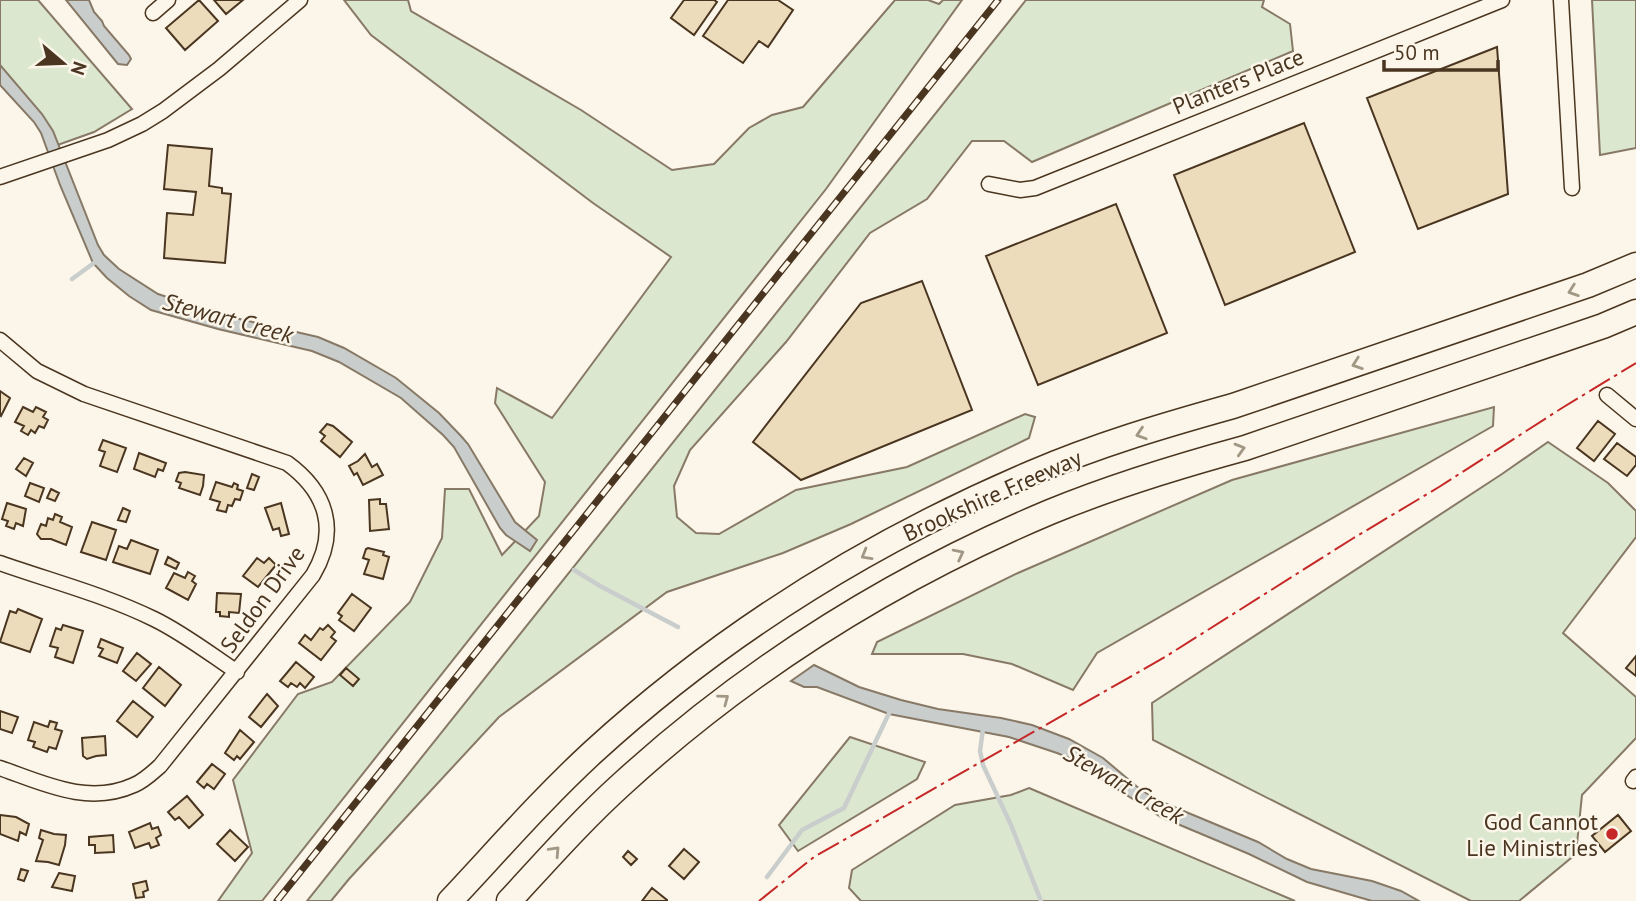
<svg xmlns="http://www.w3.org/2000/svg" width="1636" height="901" viewBox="0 0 1636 901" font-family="'PT Sans',sans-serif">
<rect width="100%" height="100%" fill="#fbf6e9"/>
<path fill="#dce7d0" stroke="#887966" stroke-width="2" d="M0 0H38L132 109 94 132 52 147 48 137 0 76Z
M344 0H408L411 11 581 110 672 170 714 164 749 128 772 115 803 107 895 0H928L939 4 943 0H962L826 189 262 901H218L252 853 233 780 298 694 332 682 410 602 442 538 445 489H469L502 555 539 516 545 482 495 403 497 388 552 418 671 257 593 203 371 35Z
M1026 0H1264L1262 7 1290 24 1293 51 1032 162 1004 141H972L927 199 870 233 786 342 690 450 674 486 677 517 696 533 719 534 796 490 907 467 1025 414 1035 417 1029 438 851 524 783 553 667 592 499 717 349 879 331 901H307Z
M1592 0H1636V148L1600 155Z
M1494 407 1493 426 1097 653 1073 690 1012 664 963 654H872L877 642 1018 573 1232 480Z
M1548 442 1608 483 1636 511V537L1563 633 1636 697V738L1582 795 1576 854 1519 901H1471L1153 740 1152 703 1502 474Z
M850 737 925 762 917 779 798 851 779 825Z
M1029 788 1295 901H861L849 888 852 870 955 805 1011 795Z"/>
<path fill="#c9cecd" stroke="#887966" stroke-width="2" d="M66 0H89L94 12 102 21 104 26 129 55 131 59 127 65 118 64Z
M0 65 42 114 53 131 98 245 104 255 119 269 158 294 222 315 318 337 344 348 396 378 439 413 461 436 468 444 515 522 537 540 530 551 506 535 500 528 454 447 443 435 401 398 339 362 312 351 218 329 151 310 129 296 107 278 93 263 60 185 41 133 34 122 0 85Z
M814 665 859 687 901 700 938 709 1001 718 1032 725 1069 739 1103 758 1141 790 1162 802 1258 842 1287 859 1311 869 1372 881 1401 891 1419 901H1372L1307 882 1249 854 1161 817 1100 778 1084 764 1057 753 1009 737 889 714 817 687H804L791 681Z"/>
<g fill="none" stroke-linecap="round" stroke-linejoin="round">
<path stroke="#c9cecd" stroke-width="4.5" d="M72 279 98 260
M574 570 600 586 678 627
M983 729 980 751 983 765 1011 825 1041 901
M767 877 802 830 844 808 891 709"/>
</g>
<path fill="#ecdcbc" stroke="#4a3520" stroke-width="2" d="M199 0 218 21 185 50 166 28Z
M214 0H243L226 14Z
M684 0H714L717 2 694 35 671 18Z
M728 0H778L793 10 768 47 759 41 743 63 703 36Z
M1497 47 1508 194 1418 229 1367 98Z
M1304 123 1355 252 1225 305 1174 175Z
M168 145 212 149 209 186 222 188V193L231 194 225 263 164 258 167 213 193 215 196 192 164 189Z
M1116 204 1167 333 1038 385 986 256Z
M922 281 972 410 801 480 753 442 861 303Z
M0 391 10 398 1 416 0 415Z
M23 407 33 412 36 407 46 412 43 417 48 420 44 428 39 426 35 433 31 430 28 435 21 431 24 426 15 422Z
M1598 421 1615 434 1594 461 1577 448Z
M327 424 333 426 352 442 340 457 321 441 325 436 320 432Z
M103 440 126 448 117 472 100 466 105 452 99 450Z
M1617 443 1636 457V465L1627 476 1604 459Z
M139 453 166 463 163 471 158 469 155 477 134 469Z
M365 454 372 467 377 464 383 475 363 485 357 473 354 475 349 466 358 461Z
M24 458 33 463 26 476 16 469Z
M185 472 204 475 203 486 200 495 179 488 181 483 176 481 179 473Z
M252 474 259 477 254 490 247 488Z
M216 482 232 487 234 483 238 485 237 489 243 491 240 500 235 499 232 506 228 505 226 512 217 510 220 502 210 499Z
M30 483 44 488 39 502 25 496Z
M51 489 59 493 55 501 47 498Z
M380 499V504H386L389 529 370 531 369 500Z
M7 503 26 509 23 526 16 523 14 529 6 526 8 521 2 519Z
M281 503 289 534 281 536 279 528 273 530 265 508Z
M123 508 130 511 126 522 118 520Z
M55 514 62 517 60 522 72 527 66 545 51 539H41L37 534 41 524 46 526 48 518 53 520Z
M92 522 116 530 106 560 81 552Z
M131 540 158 550 150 574 113 562 119 546 127 549Z
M368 548 384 552 383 555 389 557 383 579 364 574 369 560 363 558 366 549Z
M168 557 179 563 176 569 165 564Z
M257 558 264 563 269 558 276 565 258 587 243 576Z
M188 572 195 576 192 581 196 584 188 600 166 588 174 573 185 578Z
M217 593 241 594 239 613 229 612V617L220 616V612H216Z
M352 594 371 608 354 631 339 620 342 616 338 613Z
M18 609 42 619 30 652 0 642 10 611 16 613Z
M63 625 83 631 73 663 55 657 58 648 50 646 56 628 61 630Z
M328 625 335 632 331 637 336 641 321 660 299 643 305 635 311 640 320 628 323 630Z
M101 639 123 648 117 663 99 656 103 649 98 647Z
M137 653 151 664 136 681 123 671Z
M1636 656V676L1626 668Z
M296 662 314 677 305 688 300 683 297 687 291 683 288 687 280 681Z
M159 667 181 685 165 706 143 688Z
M346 668 359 679 353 686 340 675Z
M267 694 278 706 261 727 249 717Z
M133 701 153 717 137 737 117 721Z
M0 711 18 717 12 733 0 729Z
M50 721 57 723 55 729 62 731 56 749 49 747 47 752 33 747 35 742 28 740 34 722 48 727Z
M240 730 254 742 240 759 237 756 234 760 225 753Z
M105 736 106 755 96 756 87 759 83 756 82 738Z
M212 764 225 774 214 789 207 784 204 788 197 782Z
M187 796 203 815 189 828 179 817 175 820 168 812Z
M0 815 16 817 29 824 26 835 20 832 18 841 0 834Z
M1618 815 1631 831 1605 852 1592 836Z
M150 823 152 829 158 827 161 835 156 838 159 845 151 848 149 843 135 848 129 832Z
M41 830 54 834 66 835 65 845 59 865 48 862 36 861 43 840 39 838Z
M230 830 248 847 235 861 217 844Z
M113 835 114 852 95 853V845H89V837Z
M684 849 699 862 684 879 669 866Z
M628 851 637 859 631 865 623 857Z
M21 869 28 871 24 881 18 879Z
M59 873 75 876 72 891 52 887Z
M146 881 148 890 143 892 144 897 136 898 133 884Z
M652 888 667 900V901H642Z"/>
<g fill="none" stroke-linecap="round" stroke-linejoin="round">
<g stroke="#4a3520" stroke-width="17">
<path id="minor" d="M1561 0 1572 188
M153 13 168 0
M0 177 108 140 142 124 163 111 219 69 300 0
M989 184 1020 190 1035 188 1502 0
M0 340 37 371 84 394 287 463C327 492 339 531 313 575L160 766C152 773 144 781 134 785 88 806 43 783 0 768
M1607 395 1636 419
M0 563C51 581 105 595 154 619 183 633 210 654 237 672
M1633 781 1636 777"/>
</g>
<g stroke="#4a3520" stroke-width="27">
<path id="motorway" d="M450 901C497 851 542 799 593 752 722 634 872 541 1032 473 1097 445 1165 425 1233 406L1588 285 1636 265
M509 901C546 861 582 820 623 783 748 669 893 578 1050 512 1113 486 1179 466 1245 448L1603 326 1636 312"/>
</g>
<use href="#minor" stroke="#fbf6e9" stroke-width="14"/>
<use href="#motorway" stroke="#fbf6e9" stroke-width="24"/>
<g stroke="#4a3520" stroke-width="7">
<path id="rail" d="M277 901 998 0"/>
</g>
<use href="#rail" stroke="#fbf6e9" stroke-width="4.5" stroke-dasharray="13" stroke-linecap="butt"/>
<path stroke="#c62828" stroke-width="2" stroke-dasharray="24 5 3.5 5" stroke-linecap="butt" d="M759 901 814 857 1165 657 1352 539 1439 487 1562 408 1636 363"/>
</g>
<defs><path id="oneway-chevron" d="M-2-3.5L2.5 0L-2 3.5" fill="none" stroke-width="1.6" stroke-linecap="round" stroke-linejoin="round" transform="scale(1.75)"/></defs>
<g stroke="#a29684">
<use href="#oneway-chevron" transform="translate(1573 291) rotate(161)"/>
<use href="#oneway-chevron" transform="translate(1357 364) rotate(161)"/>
<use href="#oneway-chevron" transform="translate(1141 434) rotate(162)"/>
<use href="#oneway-chevron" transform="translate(1240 449) rotate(-16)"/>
<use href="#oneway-chevron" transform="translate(959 554) rotate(-27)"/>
<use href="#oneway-chevron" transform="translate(866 555) rotate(150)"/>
<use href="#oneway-chevron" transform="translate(724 699) rotate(-37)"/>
<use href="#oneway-chevron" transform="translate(555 851) rotate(-47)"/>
</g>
<circle fill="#c62828" stroke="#fbf6e9" stroke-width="2.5" cx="1612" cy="834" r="7"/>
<g text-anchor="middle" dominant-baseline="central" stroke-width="5" stroke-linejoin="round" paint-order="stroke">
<g font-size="23" fill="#4a3520" stroke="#fbf6e9">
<text transform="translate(1238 81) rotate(-22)">Planters Place</text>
<text transform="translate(992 495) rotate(-24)">Brookshire Freeway</text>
<text transform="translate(262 599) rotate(-54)">Seldon Drive</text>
</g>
<g font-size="23" fill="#4a3520" stroke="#fbf6e9" text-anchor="end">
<text x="1598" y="821">God Cannot<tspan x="1598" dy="26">Lie Ministries</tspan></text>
</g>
<g font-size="24" font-style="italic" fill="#4a3520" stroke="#fbf6e9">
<text transform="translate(228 318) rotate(15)">Stewart Creek</text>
<text transform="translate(1124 784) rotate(30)">Stewart Creek</text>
</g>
</g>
<g transform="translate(63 63) rotate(109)" stroke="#fbf6e9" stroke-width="5" paint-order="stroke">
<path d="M0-5L12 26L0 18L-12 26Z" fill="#4a3520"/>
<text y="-10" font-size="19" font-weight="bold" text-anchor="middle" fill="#4a3520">N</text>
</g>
<path d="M1384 60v10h114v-10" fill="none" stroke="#4a3520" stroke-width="3.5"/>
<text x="1394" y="60" font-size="21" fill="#4a3520" stroke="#fbf6e9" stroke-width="5" paint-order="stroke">50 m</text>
</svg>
